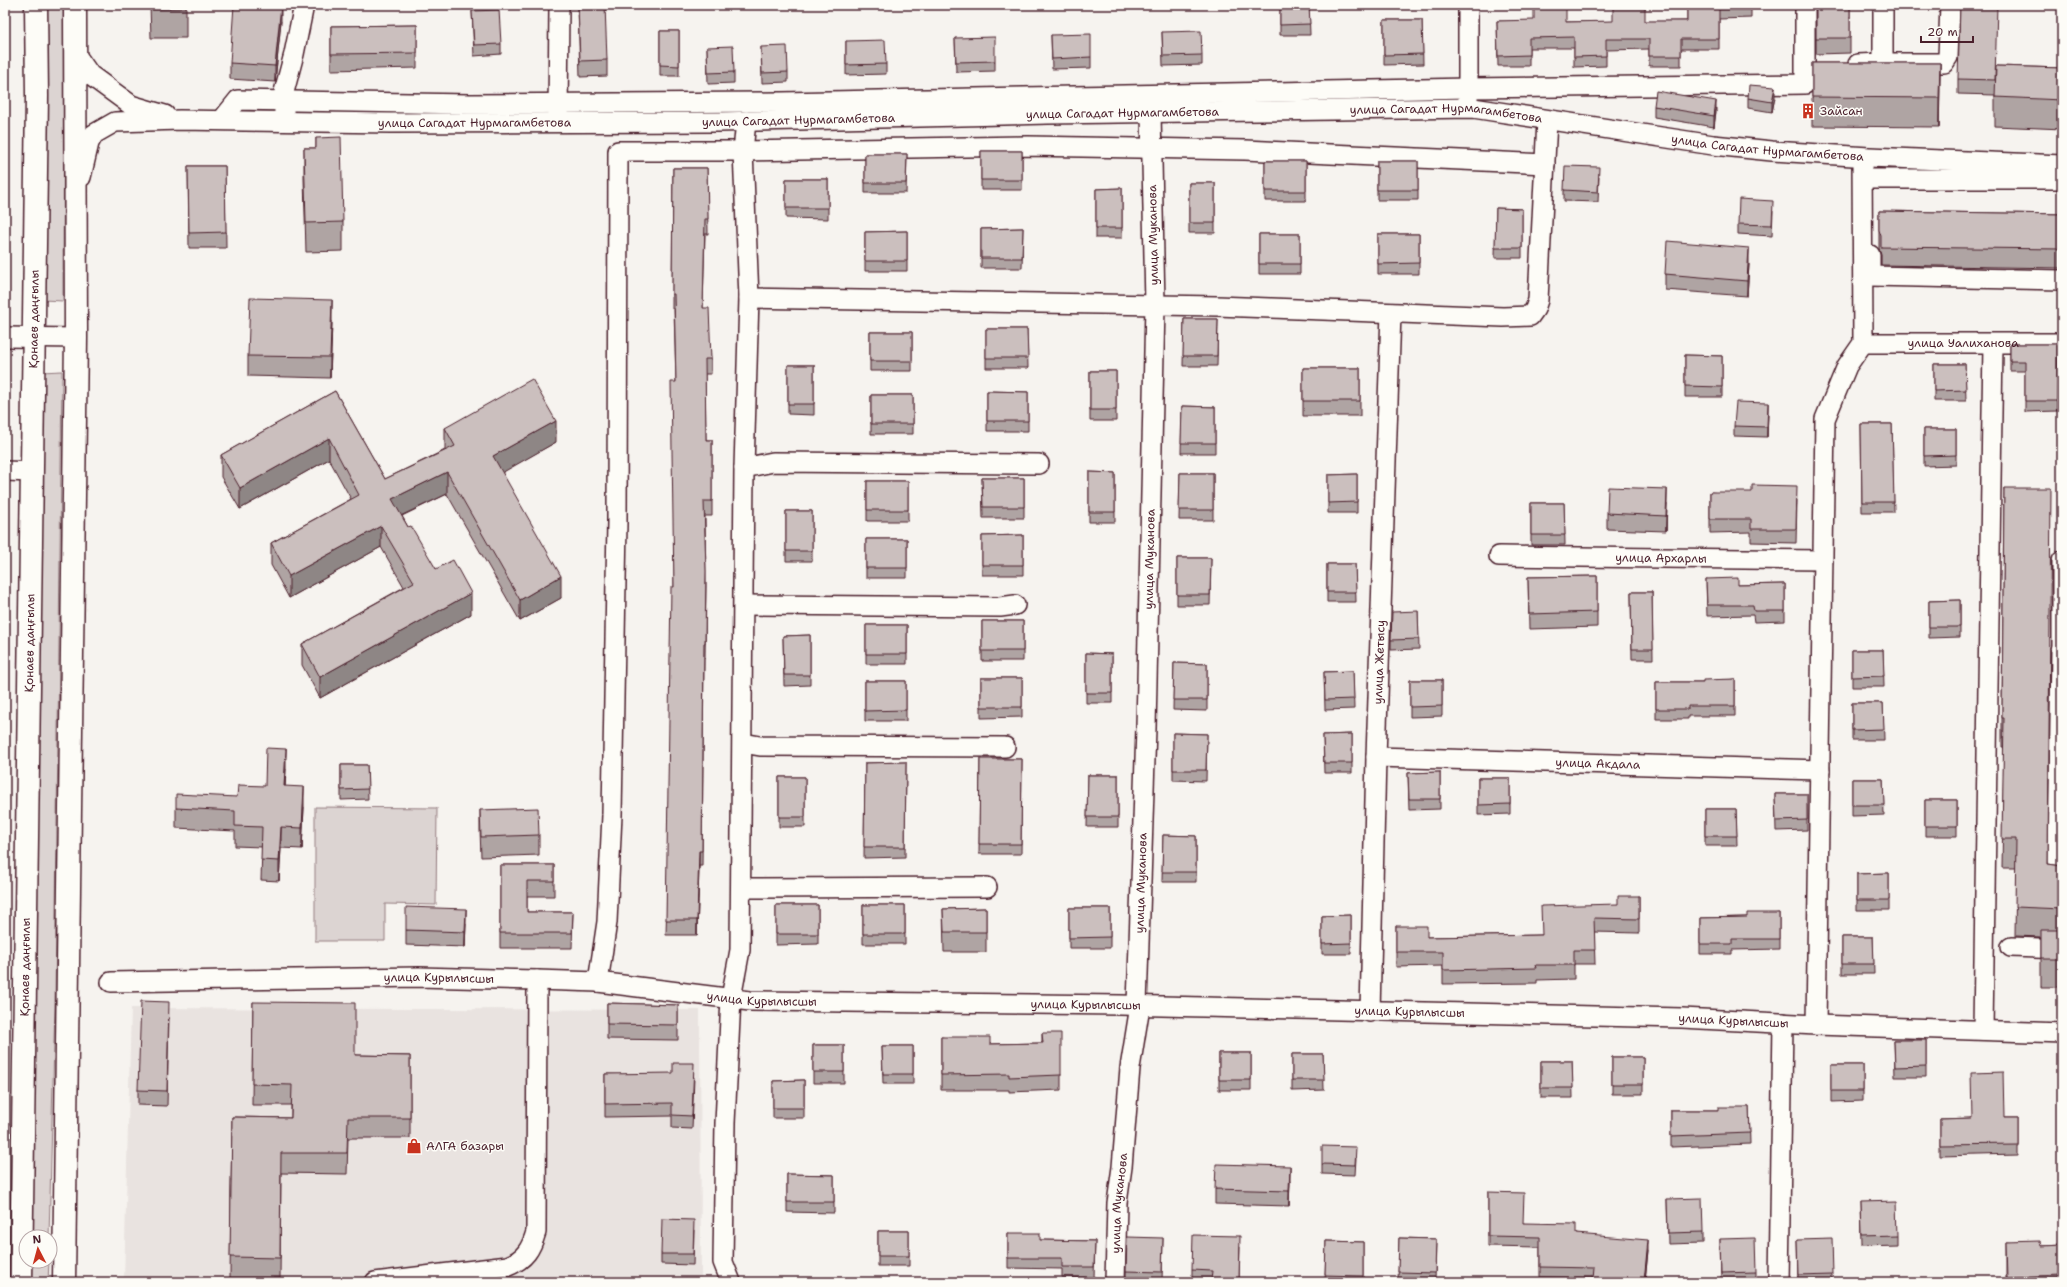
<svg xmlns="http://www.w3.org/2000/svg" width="2067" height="1287" viewBox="0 0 2067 1287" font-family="'Shantell Sans',sans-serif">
<rect width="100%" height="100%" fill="#f6f3ef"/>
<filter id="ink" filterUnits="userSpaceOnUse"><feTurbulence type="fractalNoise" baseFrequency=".025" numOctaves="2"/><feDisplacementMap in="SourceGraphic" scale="8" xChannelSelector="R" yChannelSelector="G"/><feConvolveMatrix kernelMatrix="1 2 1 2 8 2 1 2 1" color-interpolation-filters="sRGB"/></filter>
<g filter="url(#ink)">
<path fill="#e9e3e0" d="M131 1008 700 1010 701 1282H124Z"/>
<path fill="#dcd4d2" stroke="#937a7e" d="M45 5H64L63 301 43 300Z
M62 371 55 1002 49 1237H30L41 372Z
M315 807 437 808 436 905 385 904V941H315Z
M29 1261H49L48 1282H29Z"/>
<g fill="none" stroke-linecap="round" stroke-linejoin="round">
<g stroke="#4a1f2b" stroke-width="22">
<g id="minor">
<path d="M1468 5V100"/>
<path d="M76 55 90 75 131 105 165 115"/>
<path d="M1883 63H1944L1948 57 1950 5"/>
<path d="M1858 64 1883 63V5"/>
<path d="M284 114V92L294 54 304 5"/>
<path d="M558 116 559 5"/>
<path d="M222 120 238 100 469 104 782 102 1468 88 1805 84V5"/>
<path id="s1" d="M81 177 89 143 94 134 115 122 180 120 391 123 719 122 1048 114 1473 108 1713 145 1772 151 1869 157 2062 165"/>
<path d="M1870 179H2062"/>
<path d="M1870 255V276L2062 280"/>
<path d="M749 298 1217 306 1503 317 1530 316 1535 309 1538 300 1547 120"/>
<path d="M5 337 76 338"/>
<path id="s2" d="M1863 343H2062"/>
<path d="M744 468 773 462 1039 464"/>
<path d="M5 471 33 472"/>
<path id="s3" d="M1499 556 1823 560"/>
<path d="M2062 561V650"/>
<path d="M744 605 1000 607 1015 605"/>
<path d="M2061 650 2058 865 2059 880 2062 884"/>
<path d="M743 743 760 746 1005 747"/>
<path id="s4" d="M1376 757 1820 770"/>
<path d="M742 888 987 887"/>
<path d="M2011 947 2062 949"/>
<path id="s5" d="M111 982 419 977 537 980 598 982 750 1001 1120 1005 1682 1018 1816 1025 2062 1033"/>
<path d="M598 982 607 922 612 815 617 522 618 151H743L1028 146 1245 150 1545 164"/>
<path id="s6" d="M1137 1005 1146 728 1155 305 1151 113"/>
<path id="s7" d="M1370 1012 1376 757 1391 313"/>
<path d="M1816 1025 1825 419 1847 366 1863 343 1862 157"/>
<path d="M1983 1030 1993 344"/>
<path d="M375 1282 508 1266C525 1259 531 1249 536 1232L537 980"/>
<path d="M731 1282 723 1262 725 1123 731 998 740 950 744 468 749 298 743 151 746 121"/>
<path id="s8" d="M1115 1282 1117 1203 1122 1167 1130 1068 1140 1006"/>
<path d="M1779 1282 1783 1023"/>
</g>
</g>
<g stroke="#4a1f2b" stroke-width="25">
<g id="major">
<path id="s9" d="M21 1282 37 96 36 5"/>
<path d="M64 1282 76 338 75 5"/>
</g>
</g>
<use href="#minor" stroke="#fdfcf7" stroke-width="19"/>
<use href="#major" stroke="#fdfcf7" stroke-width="22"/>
</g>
<path fill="#afa4a3" stroke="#4a1f2b" d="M150 5H186V38H151Z
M578 5 607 60V76L580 77Z
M1280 5H1309L1310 35H1280Z
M1687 5H1751V18L1719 19V49H1681V66H1649V49L1606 50V66L1574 67V48H1529V66H1498L1497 21 1566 22 1687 21Z
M1816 5H1850V53L1816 54Z
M472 11 501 44V54L474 56Z
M1384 20H1422L1423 64 1384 65Z
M281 21 275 82 230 79V63Z
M417 25V68L331 70V26Z
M660 31H679V76H660Z
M1162 32 1202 55V65L1163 66Z
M1051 35 1091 57V68L1052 69Z
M955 38 995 61V71L956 72Z
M846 41 886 64V74L846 75Z
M707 47 734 72V83L708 84Z
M761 47 788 72V82L762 83Z
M1812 63H1940L1939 127 1812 126Z
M1997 66 2062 68V129L1995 126V95L1958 94V79Z
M1775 97 1772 112 1748 108V98Z
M1654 106 1716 111 1714 127 1654 117Z
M316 138 343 222V251L306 252 304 178V148H316Z
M981 151H1022V190H981Z
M865 154H907L906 193H865Z
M1265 161H1306V201H1265Z
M1377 161H1418V200H1377Z
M188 166H225L226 248H189Z
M673 168H707L708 234H705L703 308 711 359V374H705L706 440H712V516H705L706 586 705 658H704L702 866H699L697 935H666L674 587 676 382 674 309H672Z
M1599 177 1598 202 1564 201V190Z
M786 179H828V219L786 218Z
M1189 183H1215V233H1189Z
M1122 188V238H1096V189Z
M1496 208 1522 209V258H1495Z
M1773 211 1772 236 1738 234V224Z
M1879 211 2062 214V268L1881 265V255L1879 248Z
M1023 228 1022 268H981V229Z
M907 231V271H865V232Z
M1259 234H1300V274H1259Z
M1378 234H1419V274H1378Z
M1749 264 1747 296 1665 290V274Z
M1184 319H1218L1217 366H1183Z
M332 321 330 378 248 376V356Z
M986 329H1027L1028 368H986Z
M870 332H912V371H870Z
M2010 344H2058L2057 411 2025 412V371H2010Z
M1685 355 1722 356V397H1685Z
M1934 364H1965L1966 401H1934Z
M788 365H814V415L788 414Z
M1303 368H1360V416H1303Z
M1090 371H1116V421H1090Z
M335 391 385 479 445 450V428L556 442 502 472 561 598 520 621 447 494 402 516 408 527 436 569 471 614 320 698 302 665V644L404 587 381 547 289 598 271 565V543L351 499 329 459 240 509 221 477V455Z
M987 391 1028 392V431H987Z
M871 395H913V434H871Z
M1182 406 1215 407V453H1181Z
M1768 413 1767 437 1734 436V426Z
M1861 424H1892L1894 512H1862Z
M1924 429H1956V465L1924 466Z
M1089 472 1115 473V522H1089Z
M1180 473H1213V520H1179Z
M1357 474V513H1328V475Z
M982 478H1024V518H983Z
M867 481H908V521H867Z
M2004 488 2048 864 2062 866V987H2041V937L2015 936 2016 868H2002L2004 747H2002V718Z
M1710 492 1797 500 1796 543 1751 542V532L1710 533Z
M1531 503H1564L1565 545H1531Z
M1667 504 1666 531 1607 529V513Z
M786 511H812V561H786Z
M1023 535V575H982V536Z
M866 539H907V578H866Z
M1177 558H1211L1210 605H1177Z
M1327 564H1355L1356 602H1327Z
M1597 576V627L1529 629 1528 577Z
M1706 579 1738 585 1785 584V621L1754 622 1753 615 1707 616Z
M1631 592H1652L1653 659H1632Z
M1960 600V637L1929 638V601Z
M1418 611 1419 649 1391 650V640Z
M982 621H1023V661H982Z
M866 625H907V664H866Z
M810 635V685L784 686 783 636Z
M1852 650H1883L1884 687H1852Z
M1086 653 1112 654V703H1086Z
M1174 663 1207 664V711L1173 710Z
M1353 671 1354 709 1325 710 1324 672Z
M981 678H1022V717L981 718Z
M1735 679V716H1688V719H1656V682H1703Z
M1410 680H1442V716L1410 717Z
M865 681H906V721H865Z
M1852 703H1883L1884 740H1852Z
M1173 733 1207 734 1206 781 1173 780Z
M1352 734V773H1324L1323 735Z
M980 759H1022L1021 854H979Z
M906 762 905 857 864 858 865 763Z
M341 765H367L368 799 341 800Z
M286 769 285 787 304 807 302 849 281 848 279 881 261 880 262 847 235 846V831L176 828V808L237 797 265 786Z
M1440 772V809L1409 810 1408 773Z
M1088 775H1118V827H1087Z
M779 777H805V827H779Z
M1478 778H1510V814L1478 815Z
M1852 779H1883L1884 815 1852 816Z
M1775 794H1807V830L1776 831Z
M1925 800H1957V836H1925Z
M1705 809H1736L1737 846H1705Z
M480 810 539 835V855L481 857 480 830Z
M1163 835 1196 836V882H1162Z
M500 865H554V896H527V912H573L572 948H500Z
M1889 873V910H1857V874Z
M1639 896V933L1594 932 1595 964H1574V979L1537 980V983L1443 984V966L1396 967V926L1427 937 1542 935Z
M776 905H818V944L776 945Z
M863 905H905V944H863Z
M986 908V952H944L943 909Z
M1069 908H1110V948H1069Z
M1779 913V949L1732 950V954H1700V918L1747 917Z
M1351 915V954H1322V916Z
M466 924 465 947 406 945V930Z
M1842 937H1873L1874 974H1842Z
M253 1002 355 1055 410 1056V1138H348L347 1174 281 1173 280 1278H230L232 1117 291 1118V1105H252Z
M607 1003 678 1005V1040L607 1039Z
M169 1017 167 1106 138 1105V1090Z
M1042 1033 1061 1075V1090L1009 1092V1090H941V1037L990 1044 1042 1043Z
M1894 1040H1926V1077H1895Z
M813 1045H844V1083H813Z
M882 1046H913V1084H883Z
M1219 1053H1251V1090H1219Z
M1292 1054H1323L1324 1090 1292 1091Z
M1612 1057H1643V1094H1612Z
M1541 1061H1572L1573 1098H1541Z
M1831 1065H1863V1101L1831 1102Z
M605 1074 694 1077 692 1129 672 1128V1116L605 1117Z
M804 1080V1118H773V1081Z
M1749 1107 1750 1144 1671 1147V1110H1718Z
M2004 1117H2017V1154L1940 1156V1119Z
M1356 1158 1355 1175 1322 1174V1164Z
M787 1174 834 1175V1213L787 1212Z
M1290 1181 1289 1206 1215 1204V1189Z
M1488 1192 1523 1223 1576 1234 1648 1250 1645 1282H1593V1278L1540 1277V1247L1488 1246Z
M1667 1199 1703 1232V1243L1668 1244Z
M1861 1201 1897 1235V1245L1862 1246Z
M694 1230 693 1265 661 1264V1254Z
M878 1231H909V1266H878Z
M1008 1233 1040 1240 1095 1241 1094 1278 1062 1277V1269L1008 1268Z
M1163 1238 1162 1282 1126 1281V1271Z
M1399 1238 1436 1239 1435 1282H1398Z
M1720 1239 1756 1272V1282H1721Z
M1797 1240 1833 1273V1282H1798Z
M1326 1241 1363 1242V1282H1325Z
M2006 1242 2041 1245 2062 1244V1282H2006Z
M1240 1247 1239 1282H1211V1281L1192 1280V1270Z"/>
<path fill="#8e8685" stroke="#4a1f2b" d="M281 5V21L275 82V66Z
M1940 63V92L1939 127V98Z
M1775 87V97L1772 112V102Z
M1716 101V111L1714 127V116Z
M1749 248V264L1747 296V281Z
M332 300V321L330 378V357Z
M1768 403V413L1767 437V427Z
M556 421V442L493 478V456Z
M329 438V459L240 509V488Z
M447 472V494L392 520V499Z
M1667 489V504L1666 531V516Z
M381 526V547L289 598V576Z
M561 576V598L520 621V600Z
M471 593V614L320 698V677Z
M286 749V769L284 807V786Z
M304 787V807L302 849V828Z
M281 827V848L279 881V861Z
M699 851V866L697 935V920Z
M466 909V924L465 947V932Z
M1290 1166V1181L1289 1206V1191Z
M1648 1240V1250L1645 1282H1644Z"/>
<path fill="#cbbfbe" stroke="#4a1f2b" d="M151 5H186V8L151 9Z
M234 5H281L275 66 230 63Z
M578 5H605L607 60 580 61Z
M1280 5H1309L1310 24 1280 25Z
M1534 5H1566V22L1613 21V5H1645V21H1687V5H1751V8L1719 9V39H1681V56H1649V39H1606V56L1574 57V37L1529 38V55L1498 56 1497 21 1534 20Z
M1816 5H1850V38H1816Z
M1960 5H1997L1995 80 1958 79Z
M499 10 501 44 474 45 472 11Z
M1384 20H1422L1423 54 1384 55Z
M417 25V53L331 54V26Z
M660 31H679V66L660 65Z
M1201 31 1202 55 1163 56 1162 32Z
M1091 34V57L1052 59 1051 35Z
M995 37V61L956 62 955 38Z
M885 40 886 64 846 65V41Z
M733 46 734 72 708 73 707 47Z
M787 46 788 72 762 73 761 47Z
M1812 63H1940L1939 98 1812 97Z
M1996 66 2062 68V100L1995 97Z
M1749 85 1775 87 1772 102 1748 98Z
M1656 91 1716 101 1714 116 1654 106Z
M341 137 343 222 306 223 304 148H316V138Z
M981 151H1022V180H981Z
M865 154H907L906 183H865Z
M1265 161H1306V191H1265Z
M1377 161H1418V190H1377Z
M188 166H225L226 232 189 233Z
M1565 166 1599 167 1598 192 1564 190Z
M673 168H707L708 219H705L703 308H709L711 359H705L706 440H712V501H704L706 571 705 643H704L702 851H699L697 920H666L671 587H674L671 382H676L674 294H672Z
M786 179H828V208H786Z
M1189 183H1215V223H1189Z
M1122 188V228H1096V189Z
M1739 199 1773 201 1772 225 1738 224Z
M1496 208 1522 209V248H1495Z
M1879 211 2062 214V249L1881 247V236L1879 230Z
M1023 228 1022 258H981V229Z
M907 231V261H865V232Z
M1259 234H1300V264H1259Z
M1378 234H1419V263L1378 264Z
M1667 241 1749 248 1747 281 1665 274Z
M250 298 332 300 330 357 248 356Z
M1184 319H1218L1217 356H1183Z
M986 329H1027L1028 358H986Z
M870 332H912V361H870Z
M2010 344H2058L2057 401H2025V361H2010Z
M1685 355 1722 356V387L1685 386Z
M1934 364H1965L1966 390 1934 391Z
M788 365H814V404H788Z
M1303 368H1360V401H1303Z
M1090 371H1116V410H1090Z
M532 379 556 421 493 456 561 576 520 600 447 472 392 499 408 527 411 526 436 569 453 560 471 593 320 677 302 644 414 582 381 526 289 576 271 543 359 495 329 438 240 488 221 455 335 391 385 479 455 446 445 428Z
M987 391 1028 392V421H987Z
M871 395H913V424H871Z
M1736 402 1768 403 1767 427 1734 426Z
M1182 406 1215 407V443H1181Z
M1861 424H1892L1894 502H1862Z
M1924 429H1956V455L1924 456Z
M1089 472 1115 473V512H1089Z
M1180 473H1213V510H1179Z
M1357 474V502L1328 503V475Z
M982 478H1024V507H983Z
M867 481H908V510H867Z
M1752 485 1797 486 1796 529H1751V519H1710V492H1752Z
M1608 487 1667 489 1666 516 1607 513Z
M2004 488H2051L2048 864 2062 866V909L2015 907 2016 839H2002L2004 718H2002Z
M1531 503H1564L1565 535H1531Z
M786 511H812V551H786Z
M1023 535V565H982V536Z
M866 539H907V568H866Z
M1177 558H1211L1210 595H1177Z
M1327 564H1355L1356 592H1327Z
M1597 576V612L1529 614 1528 577Z
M1738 578V585L1785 584V611H1754L1753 605H1707L1706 579Z
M1631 592H1652L1653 649H1632Z
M1960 600V627H1929V601Z
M1418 611 1419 639 1391 640 1392 612Z
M982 621H1023V651H982Z
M866 625H907V654H866Z
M810 635V675H784L783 636Z
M1852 650H1883L1884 676 1852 677Z
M1086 653 1112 654V693H1086Z
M1174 663 1207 664V700H1173Z
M1353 671 1354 699 1325 700 1324 672Z
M981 678H1022V707H981Z
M1735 679V706H1688V709H1656V682H1703V680Z
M1410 680H1442V706L1410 707Z
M865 681H906V710L865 711Z
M1852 703H1883L1884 729 1852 730Z
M1173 733 1207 734 1206 770H1173Z
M1352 734V763H1324L1323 735Z
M266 748 286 749 284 786 304 787 302 828 281 827 279 861 261 860 262 827 235 826V811L176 808V794L237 797 238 785 265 786Z
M980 759H1022L1021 844H979Z
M906 762 905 847H864L865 763Z
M341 765H367L368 789 341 790Z
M1440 772V799H1409L1408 773Z
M1088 775H1118V817H1087Z
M779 777H805V817H779Z
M1478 778H1510V804L1478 805Z
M1852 779H1883L1884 805H1852Z
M1775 794H1807V820L1776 821Z
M1925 800H1957V826H1925Z
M538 808 539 835 481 837 480 810Z
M1705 809H1736L1737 836H1705Z
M1163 835 1196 836V872H1162Z
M500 865H554V881H527V912H573L572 933H500Z
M1889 873V900H1857V874Z
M1618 896H1639V919L1594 918 1595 950H1574V965H1536L1537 968 1443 970V952H1396V926H1427V937L1542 935 1541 906 1618 904Z
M776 905H818V934H776Z
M863 905H905V934H863Z
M406 907 466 909 465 932 406 930Z
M986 908V932H944L943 909Z
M1069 908H1110V937L1069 938Z
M1747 913H1779V939H1732V944H1700V918L1747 917Z
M1351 915V943L1322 944V916Z
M2041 930H2062V958H2041Z
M1842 937H1873L1874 964H1842Z
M141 1001 169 1002 167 1091 138 1090Z
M253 1002 355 1003V1055L410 1056V1118H348L347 1153H281L280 1258 230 1257 232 1117 291 1118 292 1085 252 1084Z
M607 1003 678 1005V1025L607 1024Z
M1042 1033H1061V1075L1009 1077V1074L941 1075V1037H990V1044L1043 1043Z
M1894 1040H1926V1066L1895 1067Z
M813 1045H844V1072H813Z
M882 1046H913V1074H883Z
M1219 1053H1251V1080H1219Z
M1292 1054H1323L1324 1080H1292Z
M1612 1057H1643V1084H1612Z
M1541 1061H1572L1573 1088H1541Z
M673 1063H694L692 1116 672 1115V1103L605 1104V1074L673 1073Z
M1831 1065H1863V1091H1831Z
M2003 1072 2004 1117H2017V1144L1940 1145V1119L1972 1118 1971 1073Z
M804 1080V1108H773V1081Z
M1718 1107H1749L1750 1133 1671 1136V1110H1718Z
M1322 1146 1356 1147 1355 1165 1322 1164Z
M1216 1164 1290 1166 1289 1191 1215 1189Z
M787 1174 834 1175V1202H787Z
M1488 1192 1524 1193 1523 1223 1576 1224V1234L1648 1240 1644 1282H1631L1593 1279 1594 1268 1540 1267V1237L1488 1236Z
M1702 1198 1703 1232 1668 1233 1667 1199Z
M1896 1200 1897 1235 1862 1236 1861 1201Z
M662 1219 694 1220 693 1254H661Z
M878 1231H909V1256H878Z
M1008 1233H1040V1240L1095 1241 1094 1267H1062V1258H1008Z
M1193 1235 1240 1236 1239 1281 1211 1280 1212 1271 1192 1270Z
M1127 1237 1163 1238 1162 1272 1126 1271Z
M1399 1238 1436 1239 1435 1273 1398 1272Z
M1755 1238 1756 1272 1721 1273 1720 1239Z
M1832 1239 1833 1273 1798 1274 1797 1240Z
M1326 1241 1363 1242V1276L1325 1275Z
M2040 1241 2041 1245 2062 1244V1278H2061V1275L2007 1277 2006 1242Z"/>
</g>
<defs>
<g id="building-bare" transform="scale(1.2)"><path d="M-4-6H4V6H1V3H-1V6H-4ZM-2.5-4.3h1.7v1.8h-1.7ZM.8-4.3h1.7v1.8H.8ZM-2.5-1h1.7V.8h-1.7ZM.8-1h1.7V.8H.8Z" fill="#c8321e" stroke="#fdfcf7" stroke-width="2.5" paint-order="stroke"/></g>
<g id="shop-bare" transform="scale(1.2)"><path d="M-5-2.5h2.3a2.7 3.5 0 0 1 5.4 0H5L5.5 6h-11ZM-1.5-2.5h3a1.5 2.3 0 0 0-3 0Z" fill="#c8321e" stroke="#fdfcf7" stroke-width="2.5" paint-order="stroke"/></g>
</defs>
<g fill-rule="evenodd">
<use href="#building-bare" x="1808" y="111"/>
<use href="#shop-bare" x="414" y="1146"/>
</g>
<g text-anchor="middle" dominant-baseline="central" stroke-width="3" stroke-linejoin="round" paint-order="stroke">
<g font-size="12" fill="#4a1f2b" stroke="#fdfcf7" text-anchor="start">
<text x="1820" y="111">Зайсан</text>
<text x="426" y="1146">АЛГА базары</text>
</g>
<g font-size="12" fill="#4a1f2b" stroke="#fdfcf7">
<text stroke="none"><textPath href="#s1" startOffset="1077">улица Сагадат Нурмагамбетова</textPath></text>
<text stroke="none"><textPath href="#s1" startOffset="1401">улица Сагадат Нурмагамбетова</textPath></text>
<text stroke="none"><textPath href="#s1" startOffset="753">улица Сагадат Нурмагамбетова</textPath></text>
<text stroke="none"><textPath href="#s1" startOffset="429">улица Сагадат Нурмагамбетова</textPath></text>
<text stroke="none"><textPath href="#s1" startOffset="1725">улица Сагадат Нурмагамбетова</textPath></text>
<text transform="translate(1153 235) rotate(-91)">улица Муканова</text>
<text stroke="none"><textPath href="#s9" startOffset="963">Қонаев даңғылы</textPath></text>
<text stroke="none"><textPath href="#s2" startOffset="100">улица Уалиханова</textPath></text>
<text stroke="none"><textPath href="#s3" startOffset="162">улица Архарлы</textPath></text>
<text stroke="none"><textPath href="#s6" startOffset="446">улица Муканова</textPath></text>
<text stroke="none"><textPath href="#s9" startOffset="639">Қонаев даңғылы</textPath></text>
<text stroke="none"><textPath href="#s7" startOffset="350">улица Жетысу</textPath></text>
<text stroke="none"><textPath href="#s4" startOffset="222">улица Акдала</textPath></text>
<text stroke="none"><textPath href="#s6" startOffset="122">улица Муканова</textPath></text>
<text stroke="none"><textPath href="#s9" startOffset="315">Қонаев даңғылы</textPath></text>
<text stroke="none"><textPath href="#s5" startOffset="328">улица Курылысшы</textPath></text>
<text stroke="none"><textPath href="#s5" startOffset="652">улица Курылысшы</textPath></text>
<text stroke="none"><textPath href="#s5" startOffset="976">улица Курылысшы</textPath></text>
<text stroke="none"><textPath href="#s5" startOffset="1300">улица Курылысшы</textPath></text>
<text stroke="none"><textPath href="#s5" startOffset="1624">улица Курылысшы</textPath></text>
<text stroke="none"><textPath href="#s8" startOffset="79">улица Муканова</textPath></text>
</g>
</g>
<rect width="2067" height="1287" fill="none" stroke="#fdfcf7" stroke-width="20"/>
<rect x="10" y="10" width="2047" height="1267" fill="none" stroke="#4a1f2b" stroke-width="1.5" filter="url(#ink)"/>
<g transform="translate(38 1249) rotate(354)"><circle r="19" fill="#fdfcf7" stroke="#b5a4a5"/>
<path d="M0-3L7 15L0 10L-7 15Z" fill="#c8321e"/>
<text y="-6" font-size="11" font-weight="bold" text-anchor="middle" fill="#4a1f2b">N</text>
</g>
<path d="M1921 36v6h52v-6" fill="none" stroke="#4a1f2b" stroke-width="2"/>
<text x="1927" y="36" font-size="12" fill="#4a1f2b" stroke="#fdfcf7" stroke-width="3" paint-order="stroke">20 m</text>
</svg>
